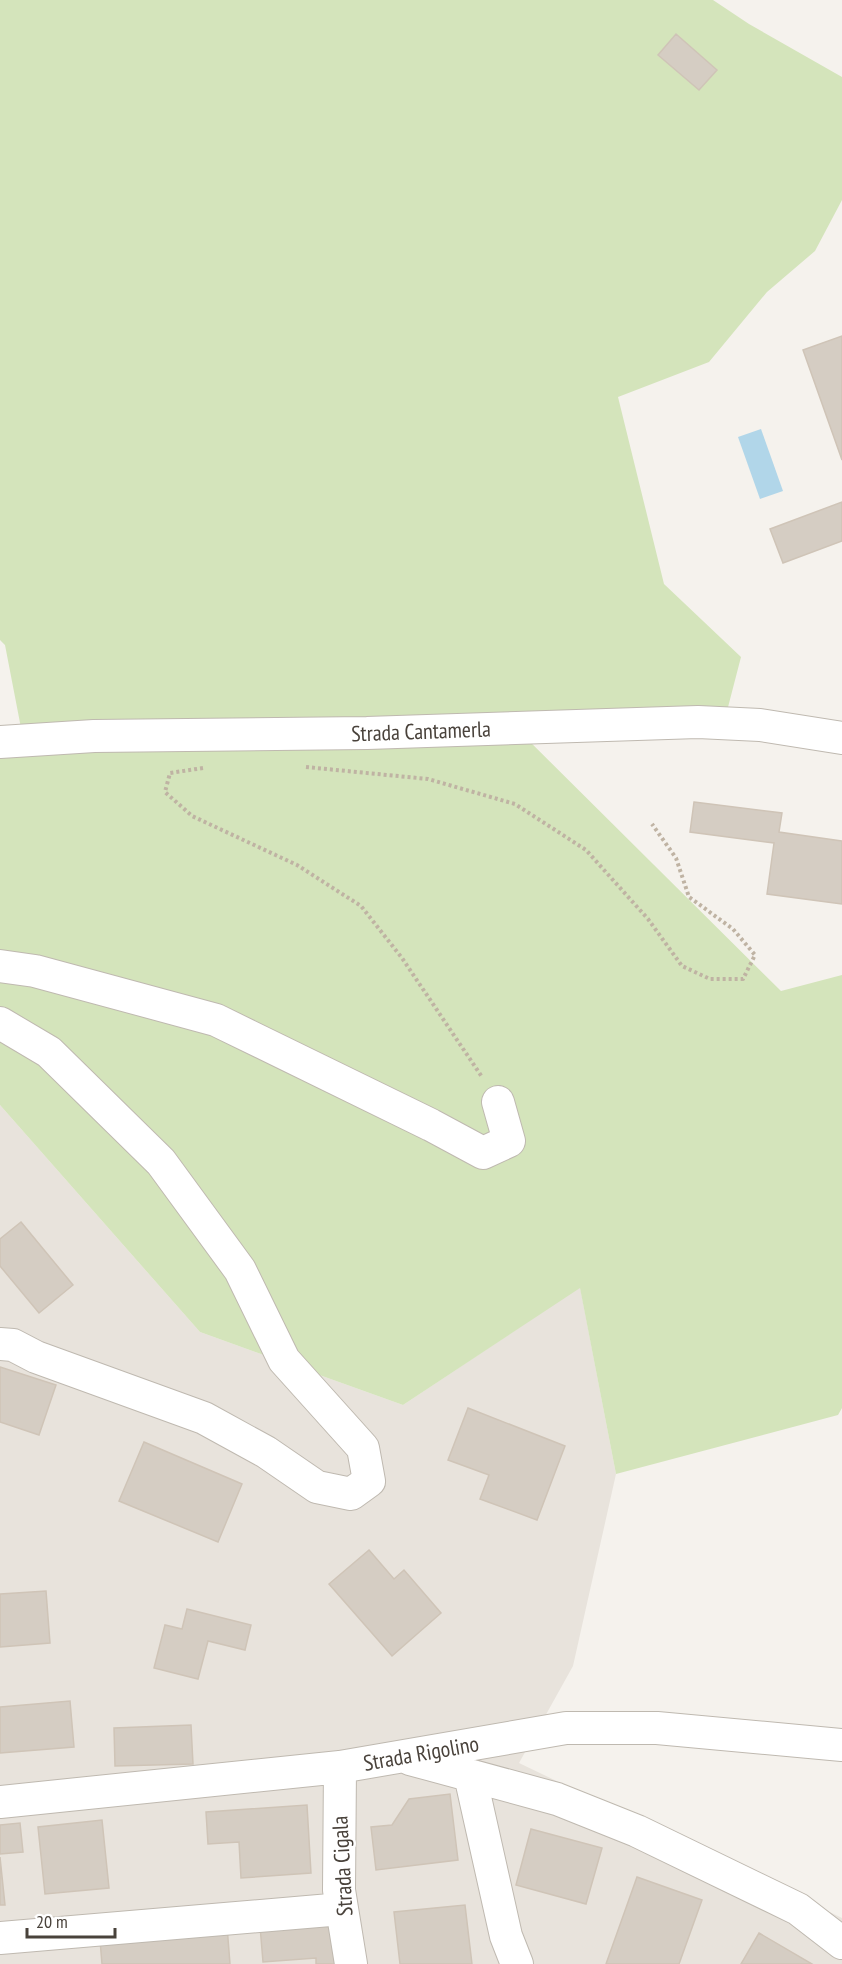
<svg xmlns="http://www.w3.org/2000/svg" width="842" height="1964" viewBox="0 0 842 1964" font-family="'PT Sans Narrow',sans-serif">
<rect width="100%" height="100%" fill="#f5f2ed"/>
<path fill="#e8e3dc" d="M0 1105 200 1332 403 1405 580 1287 616 1474 573 1666 519 1763 842 1918V1964H0Z"/>
<path fill="#d4e4bb" d="M0 0H713L749 24 842 77V200L815 251 767 292 709 362 618 397 664 584 741 657 727 711 510 722 781 991 842 975V1408L838 1415 616 1474 580 1288 403 1405 200 1332 0 1105V728H21L5 645 0 640Z"/>
<path fill="#b1d6e9" d="M761 429 783 491 760 499 738 437Z"/>
<path fill="#d5cdc3" stroke="#cfc4b7" stroke-width="1.5" d="M676 34 717 70 699 90 658 55Z
M842 336V460L803 350Z
M842 502V541L783 563 770 529Z
M694 802 782 813 779 832 842 841V904L767 894 774 843 690 832Z
M21 1222 73 1285 39 1313 0 1266V1239Z
M0 1367 56 1385 39 1435 0 1422Z
M468 1408 565 1446 537 1520 480 1499 489 1475 448 1460Z
M144 1442 242 1484 218 1542 119 1501Z
M369 1550 394 1579 404 1570 441 1613 392 1656 329 1584Z
M46 1591 50 1643 0 1647V1594Z
M187 1609 251 1625 245 1650 208 1641 198 1679 154 1668 165 1625 182 1629Z
M70 1701 74 1747 0 1753V1707Z
M191 1725 193 1764 115 1766 114 1728Z
M450 1794 458 1860 376 1870 371 1827 392 1825 409 1799Z
M307 1805 311 1873 241 1878 239 1842 208 1844 206 1812Z
M102 1820 109 1888 45 1894 38 1827Z
M20 1823 23 1852 0 1854V1825Z
M531 1829 602 1848 586 1904 516 1885Z
M0 1857 5 1905H0Z
M637 1877 702 1900 679 1964H606Z
M465 1905 472 1964H400L394 1912Z
M339 1920 342 1964H316V1958L263 1962 260 1926Z
M227 1926 230 1964H102L100 1940Z
M759 1933 812 1964H741Z"/>
<g fill="none" stroke-linecap="round" stroke-linejoin="round">
<g stroke="#bfb9b0" stroke-width="34">
<path id="street" d="M0 742 94 736 367 733 698 722 760 725 842 738
M0 966 35 971 216 1020 431 1125 483 1153 509 1141 498 1102
M0 1023 49 1052 161 1162 240 1270 284 1360 363 1448 369 1481 351 1494 317 1487 266 1452 204 1418 36 1357 13 1345 0 1344
M410 1759 557 1799 637 1831 798 1909 842 1943
M340 1767 339 1890 351 1964
M470 1775 506 1936 517 1964
M0 1802 340 1767 566 1728H657L842 1745
M0 1938 342 1909"/>
</g>
<path stroke="#bfb3a3" stroke-width="4" stroke-dasharray="3 3" stroke-linecap="butt" d="M306 767 428 779 515 804 586 850 648 919 682 966 710 979H743L755 955 733 929 689 897 676 858 652 824
M203 768 170 773 165 792 192 816 297 865 361 906 402 958 482 1077"/>
<use href="#street" stroke="#fff" stroke-width="32"/>
</g>
<g text-anchor="middle" dominant-baseline="central" stroke-width="5" stroke-linejoin="round" paint-order="stroke">
<g font-size="22" fill="#49423b" stroke="#fff">
<text transform="translate(421 731) rotate(-2)">Strada Cantamerla</text>
<text transform="translate(421 1753) rotate(-10)">Strada Rigolino</text>
<text transform="translate(342 1866) rotate(-93)">Strada Cigala</text>
</g>
</g>
<path d="M27 1928v9h88v-9" fill="none" stroke="#49423b" stroke-width="3"/>
<text x="36" y="1928" font-size="18" fill="#49423b" stroke="#ffffff" stroke-width="4.5" paint-order="stroke">20 m</text>
</svg>
